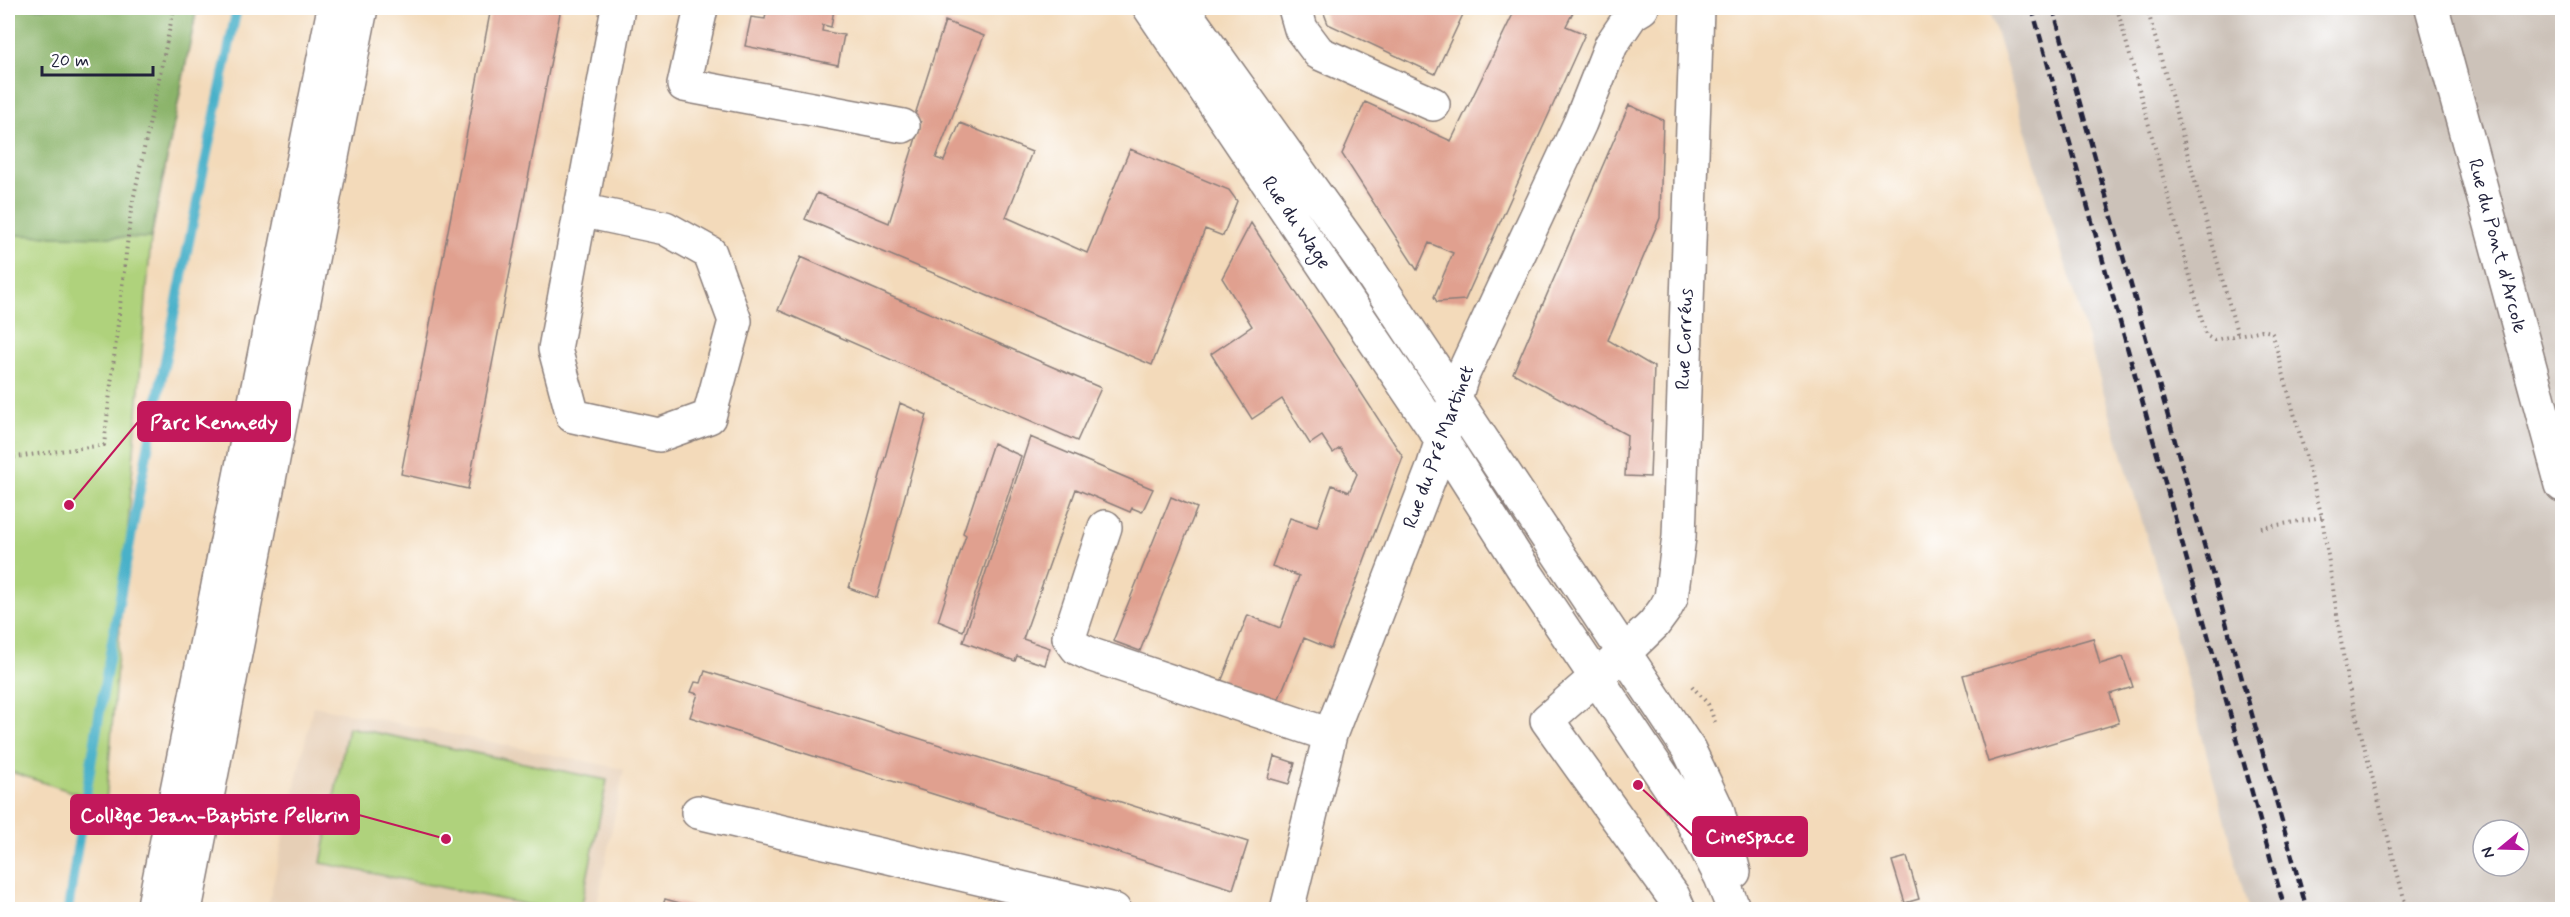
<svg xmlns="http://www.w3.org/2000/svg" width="2570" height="917" viewBox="0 0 2570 917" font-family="Mynerve,sans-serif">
<rect width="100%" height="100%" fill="#fff"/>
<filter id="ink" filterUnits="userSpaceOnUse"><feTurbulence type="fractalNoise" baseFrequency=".0167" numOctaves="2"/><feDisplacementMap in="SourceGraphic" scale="12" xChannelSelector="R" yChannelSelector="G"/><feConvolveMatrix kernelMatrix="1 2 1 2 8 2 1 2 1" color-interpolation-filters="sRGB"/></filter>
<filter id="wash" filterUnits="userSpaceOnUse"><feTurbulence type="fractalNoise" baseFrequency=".008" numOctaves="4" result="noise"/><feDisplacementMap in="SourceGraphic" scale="24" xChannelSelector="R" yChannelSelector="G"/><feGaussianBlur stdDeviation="1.35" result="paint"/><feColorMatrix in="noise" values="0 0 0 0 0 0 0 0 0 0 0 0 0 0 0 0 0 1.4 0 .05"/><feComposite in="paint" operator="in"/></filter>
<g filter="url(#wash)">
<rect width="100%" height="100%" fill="#f3daba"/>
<path fill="#e6cfb6" d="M313 706 624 769 596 909 267 910Z"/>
<path fill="#ccc2b9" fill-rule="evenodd" d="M1989 8H2562V909H2248L2168 608ZM2483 830H2519V866H2483Z"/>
<path fill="#afd27b" stroke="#687a5b" stroke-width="1.5" d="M8 8H197L151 238 106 803 8 771Z
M348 727 607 780 581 909H549L321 863Z"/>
<path fill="#8bb46b" stroke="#566b53" stroke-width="1.5" d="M8 8H197L151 238 8 235Z"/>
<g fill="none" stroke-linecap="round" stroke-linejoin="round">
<path stroke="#4ab1c9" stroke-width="10" d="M68 910C113 607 175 307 237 8"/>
</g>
<g id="blocks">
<path fill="#e0a08f" d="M491 8H561L468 489 401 474Z
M767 8 834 9 831 27 823 25 822 31 844 35 838 65 745 46 751 17 765 19Z
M1322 8H1466L1435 74 1328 24Z
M1516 8H1575L1566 26 1585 34 1465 300 1437 302 1434 297 1453 253 1429 243 1417 270 1342 154 1365 102 1451 141Z
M945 21 984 36 936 158 944 161 960 123 1032 152 1006 217 1087 253 1130 149 1229 190 1237 201 1223 236 1205 229 1152 365 805 219 817 193 889 223 921 122 914 118Z
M1629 105 1663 120 1660 218 1608 340 1654 367 1650 477 1625 476 1627 435 1513 373Z
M1251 223 1403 457 1331 649 1304 638 1277 703 1221 682 1248 615 1280 628 1299 576 1272 566 1290 518 1317 527 1332 485 1349 492 1357 474 1340 448 1333 453 1322 436 1310 444 1282 399 1252 419 1211 354 1252 326 1222 278Z
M801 257 1101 388 1077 441 778 310Z
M900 403 927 415 877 598 849 588Z
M1030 437 1153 489 1142 512 1132 508 1130 512 1076 489 1023 639 1050 648 1045 665 1017 656 1015 661 963 642Z
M993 443 1021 456 963 631 938 621 966 535 963 533Z
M1171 497 1197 508 1140 651 1113 641Z
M2093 638 2100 664 2123 657 2133 687 2110 694 2119 723 1988 762 1963 675Z
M705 671 1248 842 1233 889 690 717 698 694 691 692 695 682 701 683Z
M1274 756 1295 763 1289 784 1268 778Z
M1907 857 1919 899 1905 903 1892 861Z
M665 899 701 909H662Z"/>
</g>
</g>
<g filter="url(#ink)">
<use href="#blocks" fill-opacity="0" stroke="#8a7e7a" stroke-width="1.5"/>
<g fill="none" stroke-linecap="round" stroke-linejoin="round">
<g stroke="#8a7e7a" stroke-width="36">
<path id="minor" d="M701 8 684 85 903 126
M1150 8 1441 439 1528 576 1690 817 1721 877 1734 910
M1182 8 1363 261 1689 750 1717 809 1734 872
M1295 8 1301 29 1319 53 1433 104
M2432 8 2562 485
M580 210 665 228 710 253 735 321 709 417 659 435 573 416 555 349 618 8
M1105 527 1069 637 1077 648 1092 655 1330 735
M698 812 1114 910
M1287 910 1330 735 1433 468 1462 376 1580 123 1611 45 1632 14 1642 8
M1679 910 1673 896 1547 720 1624 653 1654 624 1665 609 1671 598 1679 537 1697 8"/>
</g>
<g stroke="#8a7e7a" stroke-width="36">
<path id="major" d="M153 910 334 8
M185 910 361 8"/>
</g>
<path stroke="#8a7e7a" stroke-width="4" stroke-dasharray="1.5 4.5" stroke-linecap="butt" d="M2117 8 2206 335 2214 340 2262 330 2271 332 2273 335 2322 517 2347 680 2407 910
M2147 8 2238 336
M8 458 104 445 131 210 174 8
M2261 528 2322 517
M1692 686 1708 704 1715 722"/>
<use href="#minor" stroke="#fff" stroke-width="33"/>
<use href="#major" stroke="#fff" stroke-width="33"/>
<path stroke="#22223b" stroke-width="4.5" stroke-dasharray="9 4.5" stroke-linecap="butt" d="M2032 8 2285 910
M2053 8 2307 910"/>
</g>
</g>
<g text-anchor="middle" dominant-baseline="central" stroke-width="6" stroke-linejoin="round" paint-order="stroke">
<g font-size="20" fill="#22223b" stroke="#fff">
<text transform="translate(1296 223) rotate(56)">Rue du Wage</text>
<text transform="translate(2497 246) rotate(75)">Rue du Pont d'Arcole</text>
<text transform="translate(1685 339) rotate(-88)">Rue Corréus</text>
<text transform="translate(1439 447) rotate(-70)">Rue du Pré Martinet</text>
</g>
</g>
<path fill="none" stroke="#c2185b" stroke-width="2" d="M69 505L138 422M446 839L359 815M1638 785L1693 836"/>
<g fill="#c2185b" stroke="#fff" stroke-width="2">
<circle cx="69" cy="505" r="6"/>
<circle cx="446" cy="839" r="6"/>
<circle cx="1638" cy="785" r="6"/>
</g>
<g fill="#c2185b" stroke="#c2185b" stroke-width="2">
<rect x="138" y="402" width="152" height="39" rx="6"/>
<rect x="71" y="795" width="288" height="39" rx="6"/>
<rect x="1693" y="817" width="114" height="39" rx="6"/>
</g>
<g font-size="21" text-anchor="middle" font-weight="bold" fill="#fff">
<text x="214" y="429">Parc Kennedy</text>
<text x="215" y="822">Collège Jean-Baptiste Pellerin</text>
<text x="1750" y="843">Cinespace</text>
</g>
<rect width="2570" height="917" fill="none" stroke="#fff" stroke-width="30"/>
<g transform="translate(2501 848) rotate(251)"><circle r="28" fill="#ffffff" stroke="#a7a7b1" stroke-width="1.5"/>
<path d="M0-4.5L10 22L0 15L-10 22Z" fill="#b5179e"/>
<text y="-9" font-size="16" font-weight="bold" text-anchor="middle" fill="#22223b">N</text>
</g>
<path d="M42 66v9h111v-9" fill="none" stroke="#22223b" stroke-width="3"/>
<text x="51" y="66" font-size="18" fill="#22223b" stroke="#ffffff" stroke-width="4.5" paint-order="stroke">20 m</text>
</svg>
